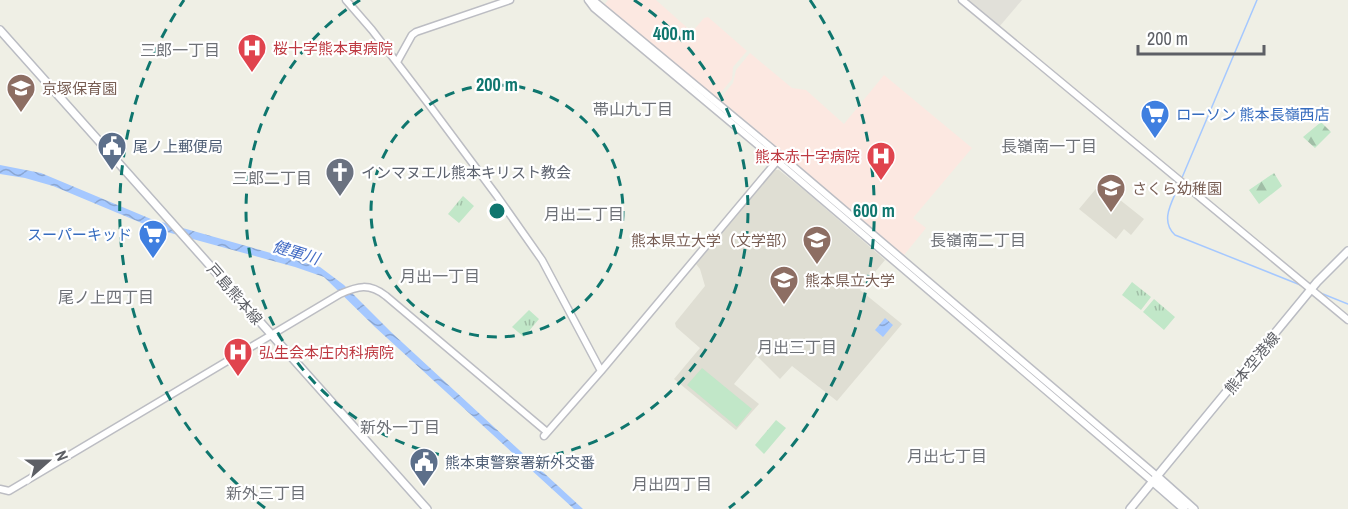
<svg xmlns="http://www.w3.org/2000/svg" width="1348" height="509" viewBox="0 0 1348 509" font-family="'Archivo Narrow','Noto Sans JP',sans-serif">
<defs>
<pattern id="forest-firs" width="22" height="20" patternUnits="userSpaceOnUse" patternTransform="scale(1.5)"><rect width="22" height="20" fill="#c1e7c8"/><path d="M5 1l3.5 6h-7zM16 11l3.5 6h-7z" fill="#a0bea6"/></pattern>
<pattern id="park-tufts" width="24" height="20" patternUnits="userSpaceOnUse" patternTransform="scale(1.5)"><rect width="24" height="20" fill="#c1e7c8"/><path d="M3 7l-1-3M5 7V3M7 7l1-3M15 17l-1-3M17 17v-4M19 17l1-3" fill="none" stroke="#a0bea6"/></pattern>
<pattern id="water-waves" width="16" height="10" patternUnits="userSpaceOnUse" patternTransform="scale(1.5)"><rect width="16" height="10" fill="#a5c8ff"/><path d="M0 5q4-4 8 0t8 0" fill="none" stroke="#8aa6d2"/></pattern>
</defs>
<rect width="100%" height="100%" fill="#efefe5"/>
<path fill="#e1e0d9" d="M967 0H1022L999 27Z"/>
<path fill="#dfded3" d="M774 170H779L804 190 885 260 860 290 902 324 837 401 792 366 780 379 757 356 734 384 759 404 736 430 674 379 700 348 676 327 675 323 705 286 700 269 696 264Z
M1100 184 1144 219 1131 235 1124 229 1116 239 1079 209Z"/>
<path fill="#fce8e1" d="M608 0H656L692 32 704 18 708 17 747 51 733 67 732 79 715 100 605 4Z
M750 53 792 88 806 90 844 124 884 75 972 148 913 218 926 228 904 255 720 99 733 83 736 70Z"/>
<path fill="#c1e7c8" d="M702 368 752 409 737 427 687 385Z"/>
<path fill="url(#forest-firs)" d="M1321 122 1331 132 1315 148 1303 137Z
M1274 173 1282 186 1259 204 1249 190Z"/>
<path fill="url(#park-tufts)" d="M463 196 474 206 459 223 448 214Z
M1132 282 1151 297 1141 310 1122 295Z
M1154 299 1175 317 1164 330 1143 312Z
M529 310 539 319 524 337 512 327Z
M776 420 786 428 764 454 755 445Z"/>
<path fill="url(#water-waves)" d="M0 165 41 173 151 219 320 267 344 285 391 332 583 509H574L375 327 324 277 295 267 156 229 53 186 25 178 0 174Z
M885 318 893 325 883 337 875 330Z"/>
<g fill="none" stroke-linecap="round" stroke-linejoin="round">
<path stroke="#a5c8ff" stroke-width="1.5" d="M1181 180 1257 0
M1179 185C1173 201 1159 220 1175 235L1303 286
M1318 292 1348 304"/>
<g stroke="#bcbdc3" stroke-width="9">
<path id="tertiary" d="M346 0 372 30 427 102 497 196 542 260 601 371
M588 0 594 8 777 161 1152 481
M593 0 781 156 1157 476
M962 0 1348 320
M397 62 412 35 416 32 510 0
M544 436 601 371 777 161
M0 489 9 491 340 294C358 286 369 283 386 296L547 432"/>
</g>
<g stroke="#babcc3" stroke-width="10">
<path id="secondary" d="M0 30 427 509
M1157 476 1194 509
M1152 481 1184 509
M1130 509 1317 282 1348 251"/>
</g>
<use href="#tertiary" stroke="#fff" stroke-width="6"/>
<use href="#secondary" stroke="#fff" stroke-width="7"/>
</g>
<g fill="none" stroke="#0f766e" stroke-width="3" stroke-dasharray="10 8">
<circle cx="497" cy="211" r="126"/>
<path d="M634 0A251 251 0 1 1 360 0"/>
<path d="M265 508A377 377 0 0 1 184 0M810 0A377 377 0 0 1 729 508"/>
</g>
<defs>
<g id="hospital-pin" transform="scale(1.5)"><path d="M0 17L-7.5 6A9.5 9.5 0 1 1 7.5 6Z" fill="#e0444e" stroke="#fff"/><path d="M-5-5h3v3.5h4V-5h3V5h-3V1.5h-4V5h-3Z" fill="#fff"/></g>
<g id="school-pin" transform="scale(1.5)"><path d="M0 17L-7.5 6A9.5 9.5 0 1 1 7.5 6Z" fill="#8d6e63" stroke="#fff"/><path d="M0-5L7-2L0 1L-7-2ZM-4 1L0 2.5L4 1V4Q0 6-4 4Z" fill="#fff"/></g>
<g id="supermarket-pin" transform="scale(1.5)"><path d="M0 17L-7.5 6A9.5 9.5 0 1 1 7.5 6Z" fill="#3f7fe0" stroke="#fff"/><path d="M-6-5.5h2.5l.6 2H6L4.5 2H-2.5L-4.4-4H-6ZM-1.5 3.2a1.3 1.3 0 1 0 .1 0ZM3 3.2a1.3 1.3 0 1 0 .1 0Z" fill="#fff"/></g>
<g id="civic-pin" transform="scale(1.5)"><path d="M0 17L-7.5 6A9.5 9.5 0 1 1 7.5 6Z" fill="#5c6f8a" stroke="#fff"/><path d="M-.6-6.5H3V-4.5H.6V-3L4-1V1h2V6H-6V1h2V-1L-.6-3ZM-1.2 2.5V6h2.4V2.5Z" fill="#fff"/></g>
<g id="church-pin" transform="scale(1.5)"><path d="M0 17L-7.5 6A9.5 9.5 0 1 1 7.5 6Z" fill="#6b7280" stroke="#fff"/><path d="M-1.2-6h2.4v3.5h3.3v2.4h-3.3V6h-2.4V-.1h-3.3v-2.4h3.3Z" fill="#fff"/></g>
<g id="university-pin" transform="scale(1.5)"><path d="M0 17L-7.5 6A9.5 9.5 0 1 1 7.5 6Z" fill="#8d6e63" stroke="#fff"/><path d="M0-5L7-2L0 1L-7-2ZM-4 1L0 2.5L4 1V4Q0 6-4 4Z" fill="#fff"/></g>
</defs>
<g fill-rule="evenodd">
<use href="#hospital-pin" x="252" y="48"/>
<use href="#school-pin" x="21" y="88"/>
<use href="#supermarket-pin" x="1155" y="114"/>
<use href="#civic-pin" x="112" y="146"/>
<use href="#hospital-pin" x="881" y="156"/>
<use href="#church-pin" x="340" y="172"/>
<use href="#school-pin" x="1111" y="188"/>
<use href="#supermarket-pin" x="153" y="234"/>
<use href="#university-pin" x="817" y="240"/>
<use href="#school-pin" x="784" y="280"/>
<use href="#hospital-pin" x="238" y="352"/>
<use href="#civic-pin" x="424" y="462"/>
</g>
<g text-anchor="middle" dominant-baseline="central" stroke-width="4.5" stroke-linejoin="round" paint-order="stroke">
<g font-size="15" fill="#be3a42" stroke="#fff" text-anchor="start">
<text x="273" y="48">桜十字熊本東病院</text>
<text x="860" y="156" text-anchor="end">熊本赤十字病院</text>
<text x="259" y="352">弘生会本庄内科病院</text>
</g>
<g font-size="15" fill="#785e54" stroke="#fff" text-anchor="start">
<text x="42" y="88">京塚保育園</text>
<text x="1132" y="188">さくら幼稚園</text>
<text x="796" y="240" text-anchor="end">熊本県立大学（文学部）</text>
<text x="805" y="280">熊本県立大学</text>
</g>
<g font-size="15" fill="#366cbe" stroke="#fff" text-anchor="start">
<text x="1176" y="114">ローソン 熊本長嶺西店</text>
<text x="132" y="234" text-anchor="end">スーパーキッド</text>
</g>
<g font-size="15" fill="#4e5e75" stroke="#fff" text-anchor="start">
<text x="133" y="146">尾ノ上郵便局</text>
<text x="445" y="462">熊本東警察署新外交番</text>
</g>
<g font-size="15" fill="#5b616d" stroke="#fff" text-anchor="start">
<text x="361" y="172">インマヌエル熊本キリスト教会</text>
</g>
<g font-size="15" fill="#5d5f65" stroke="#fff">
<text transform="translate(235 294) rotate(49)">戸島熊本線</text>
<text transform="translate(1252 363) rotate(-50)">熊本空港線</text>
</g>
<g font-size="16" fill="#6e7177" stroke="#fff">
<text x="180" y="50">三郎一丁目</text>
<text x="633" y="109">帯山九丁目</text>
<text x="1049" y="146">長嶺南一丁目</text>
<text x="272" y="178">三郎二丁目</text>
<text x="584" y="214">月出二丁目</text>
<text x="978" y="240">長嶺南二丁目</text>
<text x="440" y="276">月出一丁目</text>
<text x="106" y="297">尾ノ上四丁目</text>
<text x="797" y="347">月出三丁目</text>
<text x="400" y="427">新外一丁目</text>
<text x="947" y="456">月出七丁目</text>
<text x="672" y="484">月出四丁目</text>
<text x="266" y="493">新外三丁目</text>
</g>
<g font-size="16" font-style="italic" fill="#456dc5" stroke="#fff">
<text transform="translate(296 252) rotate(17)">健軍川</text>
</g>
</g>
<circle cx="497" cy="211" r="9" fill="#0f766e" stroke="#fff" stroke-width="3"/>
<g font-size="18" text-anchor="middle" font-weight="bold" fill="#0f766e" stroke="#fff" stroke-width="4.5" stroke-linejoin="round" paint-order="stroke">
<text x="674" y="40">400 m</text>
<text x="497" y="91">200 m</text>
<text x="874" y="217">600 m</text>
</g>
<g transform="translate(48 461) rotate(69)" stroke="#ffffff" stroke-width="4.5" paint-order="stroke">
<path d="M0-4.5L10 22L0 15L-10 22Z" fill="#5d5f65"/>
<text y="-9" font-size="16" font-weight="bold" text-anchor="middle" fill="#5d5f65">N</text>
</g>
<path d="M1138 45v9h126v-9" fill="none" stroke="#5d5f65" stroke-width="3"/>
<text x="1147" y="45" font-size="18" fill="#5d5f65" stroke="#ffffff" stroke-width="4.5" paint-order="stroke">200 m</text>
</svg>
